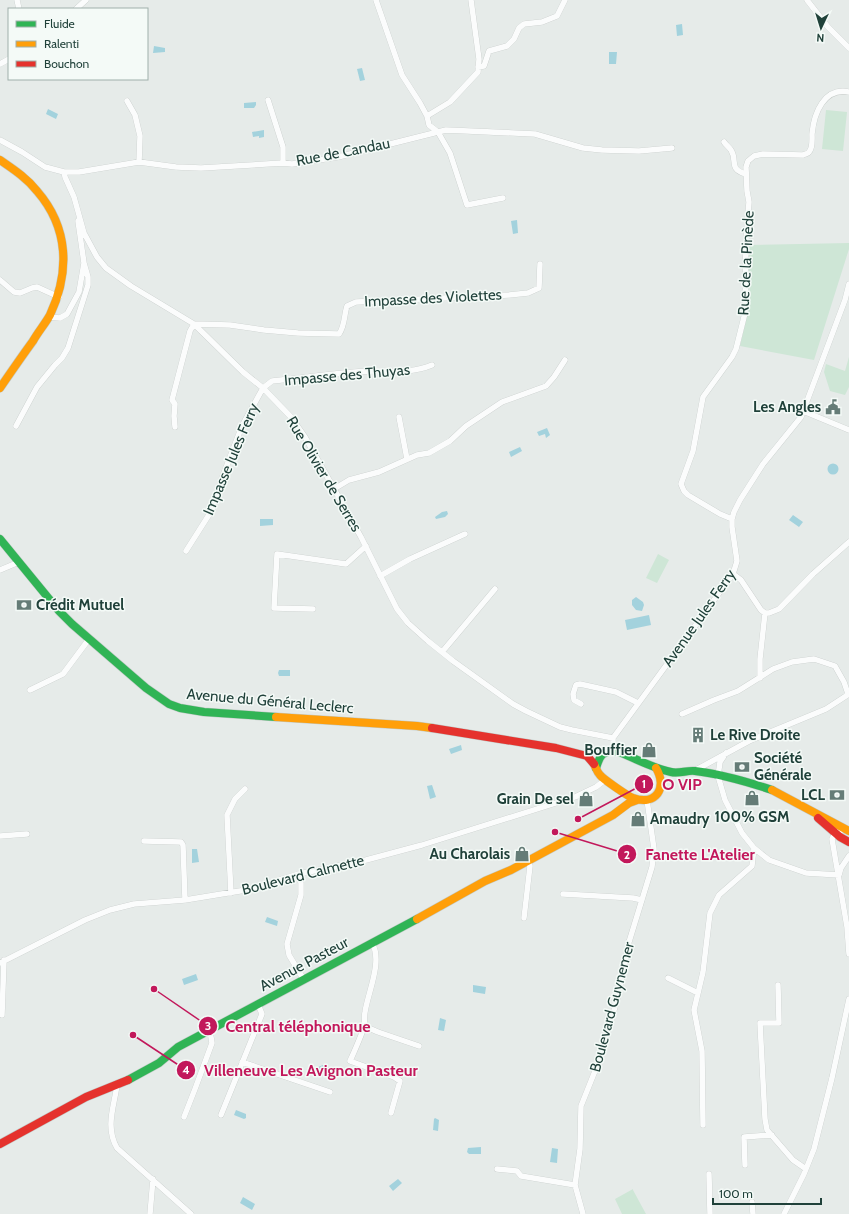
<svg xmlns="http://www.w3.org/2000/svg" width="849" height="1214" viewBox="0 0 849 1214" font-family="Cabin,sans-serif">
<rect width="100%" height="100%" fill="#e6ebe9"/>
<path fill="#cee6d6" d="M826 110 847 112 843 151 822 149Z
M849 243V249L814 360 740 346 750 303 748 245Z
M849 357V387L845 395 830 391 824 372 826 364 845 371Z
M658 554 669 560 657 583 646 578Z
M633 1189V1190L646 1214H622L615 1199Z"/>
<path fill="#a3d2dd" d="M682 24 683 35 677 36 676 25Z
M154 46 165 48V52L153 53Z
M609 52H617L616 64H609Z
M362 68 365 80 360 81 357 69Z
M256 102V105L254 108H244V103Z
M48 109 58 114 56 119 46 114Z
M264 130V137L259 138V136L253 137 252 132Z
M517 220 518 233 513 234 511 221Z
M547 428 550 435 546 438 545 434 539 436 537 432Z
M520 447 522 451 511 457 509 452Z
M827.5 469a5.5 5.5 0 1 1 11 0a5.5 5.5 0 1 1-11 0Z
M447 511 448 514 445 517 436 519 435 517 442 512Z
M793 515 803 522 799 527 789 520Z
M260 519H273V525L260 526Z
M636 597 643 602 644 605 642 611 636 610 632 605V600Z
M649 615 651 625 627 630 625 620Z
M279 670H290V676H279L278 673Z
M461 745 462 750 451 754 449 749Z
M432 785 436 797 430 799 427 786Z
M192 849H197L199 862 192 863Z
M267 917 278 921 277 926 265 922Z
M196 974 198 980 184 985 182 979Z
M473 985 486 987 485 994 473 992Z
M440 1018 446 1020 444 1031 438 1030Z
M323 1065H326C331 1068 329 1071 327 1074L324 1072H319L318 1070V1067Z
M236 1110 246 1114V1118L244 1119 234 1115Z
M435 1118 439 1120 438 1131 433 1130 434 1119Z
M481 1147V1154H469L467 1152 468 1148Z
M552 1148 558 1149 557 1163 550 1162Z
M398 1179 402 1183 393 1191 389 1186Z
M243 1197 255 1204 252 1210 240 1203Z"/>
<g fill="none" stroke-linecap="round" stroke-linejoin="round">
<g stroke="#c3c8c6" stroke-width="6">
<path id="street" d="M17 0 19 9
M376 0 402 75 420 103 427 116
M807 0 828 27 849 48
M76 9 86 0
M0 64 9 59
M478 67 484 66 489 51 507 46 514 39 519 28 524 24 542 22 557 16 565 0
M268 100 283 147V163
M127 101 135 115 140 136 139 162
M0 140 22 152 45 167 64 172 65 177 74 197 84 233 97 257 106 268 131 286 194 324 243 372 263 388 291 417 305 437 361 537 397 609 408 623 428 641 453 661 513 704 526 711 560 727 572 730 613 738
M724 142C726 145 729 147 731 150 738 161 728 168 745 174
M64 172H79L139 162 176 167 201 168 283 163 292 164 338 157 438 132 429 125 427 116 450 102 478 72 479 59 471 0
M503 198 467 205 450 153 438 132 446 130 535 134 583 148 602 150 639 151 672 148
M0 280 14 292 20 293 32 288 37 287 59 297
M49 317 60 318 67 314 79 292 84 263 78 221
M803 411 849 430
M399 417 407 459
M16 426 37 387 55 365 62 358 68 348 88 285V277L84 263
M175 427 174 416 175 404 172 400 190 331 194 324 230 325 264 330 298 333 339 334C345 326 344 315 347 306L356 302 509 295 528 293 539 288 540 264
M334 489 349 480 379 472 417 455 429 453 450 441 466 426 502 402 546 386 554 377 565 360
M732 519 720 514 688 495 684 491 681 484 693 451 703 397 732 357 736 349 745 313 746 240 749 202 747 191 746 167 748 161 754 156 763 154 803 155C805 154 808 154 809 152 813 148 812 139 812 134 814 113 824 87 849 92
M186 551 212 510 222 478 242 426 263 388 272 381C306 378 340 372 374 371 394 371 413 373 432 365
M0 570 19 562
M733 574 741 580 761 610 765 613H769L779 609 813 574 849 542
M380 576 410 559 465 534
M313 609 274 608 277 554 346 564 366 546
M442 652 495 589
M760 678V659L765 613
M30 690 63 674 89 639
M581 704 574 700 573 694 576 685 580 684 616 692 638 703
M682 714 714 700 738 691 773 669 792 662 814 659 835 666 844 682 848 694
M613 751V738L733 574 737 561 732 527V519L734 512 740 500 763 464 801 417 845 300 849 284
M694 771 749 741 826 709 849 694
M844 829 835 833 832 839 847 927 849 954
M0 836 27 834
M144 841 181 842 183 845 185 900
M754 848 769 860 806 873 839 875
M299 874 301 883V895L287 944 289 955 304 980
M839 875 841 868 849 856
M231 893 227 815 235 799 245 789
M563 894 633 898 642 900
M524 918 530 866 527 861
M372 943C383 961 368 992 365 1012 364 1017 365 1022 364 1027 360 1039 355 1050 350 1061L394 1077 400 1081 391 1113
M0 963 85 920 110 910 134 904 185 900 246 890 299 874 366 860 422 845 575 797 596 787 605 780
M668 978 698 993
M778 985 779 1023H760L765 1119 767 1130 793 1160 806 1169
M2 1015 4 960
M364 1026 378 1032 419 1046
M242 1062 330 1092
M117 1085C114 1107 105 1127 117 1148L191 1214
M221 1115 262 1014 258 1004
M184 1117 195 1089 212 1043 211 1037 209 1031
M703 1125 702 1051 694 1010 703 972 710 913 719 895 752 866 754 848 742 833 725 800 718 776 720 762 726 753
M745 1165 744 1137 772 1135
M497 1169 517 1171 521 1176 575 1185
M709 1174 710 1214
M752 1202 753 1214
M150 1214 153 1179
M583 1214 575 1185 580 1149 581 1106 599 1061 617 1000 629 942 652 867 654 849 647 800
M784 1214 804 1174 814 1149 832 1078 849 999"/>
</g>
<g stroke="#c1c9c6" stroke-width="9">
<path id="fast" d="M0 539 59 611 72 624 146 688 169 704 180 708 204 712 276 717
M596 768C600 755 602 751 617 751 634 758 652 768 671 772 679 774 687 770 695 771 721 774 748 782 772 790
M128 1080 159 1063 178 1047 417 919"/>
</g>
<g stroke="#c1c9c6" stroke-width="9">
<path id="slow" d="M0 160C13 169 27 178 37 191 69 228 70 272 50 315 45 324 38 332 33 341 22 356 11 372 0 388
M276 717 417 726 432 728
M594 764C596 768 597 772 600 775 603 779 629 797 633 798 656 806 668 788 656 768
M772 790 849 831
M417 919 485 881 511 870 613 815 629 803 637 800"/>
</g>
<g stroke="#c1c9c6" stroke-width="9">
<path id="jam" d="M432 728 556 748 587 756 594 764
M818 818 840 837 849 842
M0 1144 86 1097 128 1080"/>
</g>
<use href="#street" stroke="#fbfcfc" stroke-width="5.5"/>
<use href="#fast" stroke="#30b455" stroke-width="8"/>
<use href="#slow" stroke="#ff9f0a" stroke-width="8"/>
<use href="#jam" stroke="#e5322d" stroke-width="8"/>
</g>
<defs>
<g id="civic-bare" transform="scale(1.2)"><path d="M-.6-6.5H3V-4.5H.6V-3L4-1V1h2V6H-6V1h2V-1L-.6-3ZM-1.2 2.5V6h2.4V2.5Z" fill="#657c77" stroke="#f4faf7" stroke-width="2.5" paint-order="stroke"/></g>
<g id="bank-bare" transform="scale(1.2)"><path d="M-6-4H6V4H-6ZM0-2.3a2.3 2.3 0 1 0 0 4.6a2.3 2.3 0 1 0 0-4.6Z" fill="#657c77" stroke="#f4faf7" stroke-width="2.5" paint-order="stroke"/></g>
<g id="building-bare" transform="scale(1.2)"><path d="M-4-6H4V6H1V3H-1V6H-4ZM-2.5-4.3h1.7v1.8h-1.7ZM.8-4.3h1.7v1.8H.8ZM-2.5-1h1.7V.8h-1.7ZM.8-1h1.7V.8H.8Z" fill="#657c77" stroke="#f4faf7" stroke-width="2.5" paint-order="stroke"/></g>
<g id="shop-bare" transform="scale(1.2)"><path d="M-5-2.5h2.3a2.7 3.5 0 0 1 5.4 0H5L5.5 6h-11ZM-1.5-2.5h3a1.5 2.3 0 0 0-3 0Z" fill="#657c77" stroke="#f4faf7" stroke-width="2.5" paint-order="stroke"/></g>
</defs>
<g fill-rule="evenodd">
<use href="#civic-bare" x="833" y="407"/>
<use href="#bank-bare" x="24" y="605"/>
<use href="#building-bare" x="698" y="735"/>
<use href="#shop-bare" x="649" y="750"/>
<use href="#bank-bare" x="742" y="767"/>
<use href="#bank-bare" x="837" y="795"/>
<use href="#shop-bare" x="752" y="798"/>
<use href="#shop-bare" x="586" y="799"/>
<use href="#shop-bare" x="638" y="819"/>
<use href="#shop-bare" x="522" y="854"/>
</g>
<g text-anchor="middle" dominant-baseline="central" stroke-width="3" stroke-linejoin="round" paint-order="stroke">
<g font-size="15" fill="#20413a" stroke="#f4faf7">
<text transform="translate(343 152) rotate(-11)">Rue de Candau</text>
<text transform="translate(746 263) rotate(-87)">Rue de la Pinède</text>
<text transform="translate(433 298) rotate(-3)">Impasse des Violettes</text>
<text transform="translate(347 375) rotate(-5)">Impasse des Thuyas</text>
<text transform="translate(231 459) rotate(-67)">Impasse Jules Ferry</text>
<text transform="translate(324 474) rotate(59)">Rue Olivier de Serres</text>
<text transform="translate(699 618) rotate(-55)">Avenue Jules Ferry</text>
<text transform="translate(270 701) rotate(5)">Avenue du Général Leclerc</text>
<text transform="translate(303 875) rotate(-14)">Boulevard Calmette</text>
<text transform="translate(304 964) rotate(-28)">Avenue Pasteur</text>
<text transform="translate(612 1007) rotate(-75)">Boulevard Guynemer</text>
</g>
<g font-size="15" font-weight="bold" fill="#20413a" stroke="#f4faf7" text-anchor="end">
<text x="821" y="407">Les Angles</text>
<text x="36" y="605" text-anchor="start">Crédit Mutuel</text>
<text x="710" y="735" text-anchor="start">Le Rive Droite</text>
<text x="637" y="750">Bouffier</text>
<text x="754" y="758" text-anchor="start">Société<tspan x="754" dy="17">Générale</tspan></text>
<text x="825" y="795">LCL</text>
<text x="574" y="799">Grain De sel</text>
<text x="752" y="817" text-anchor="middle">100% GSM</text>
<text x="650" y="819" text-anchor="start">Amaudry</text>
<text x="510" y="854">Au Charolais</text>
</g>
</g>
<path fill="none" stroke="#c2185b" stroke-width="1.5" d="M578 819L644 784M555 832L627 854M154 989L208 1026M133 1035L186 1070"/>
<g fill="#c2185b" stroke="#f4faf7" stroke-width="1.5">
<circle cx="578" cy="819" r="4"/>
<circle cx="555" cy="832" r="4"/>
<circle cx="154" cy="989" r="4"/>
<circle cx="133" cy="1035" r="4"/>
<circle cx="644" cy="784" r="10"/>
<circle cx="627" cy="854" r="10"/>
<circle cx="208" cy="1026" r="10"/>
<circle cx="186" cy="1070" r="10"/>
</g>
<g font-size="12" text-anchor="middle" font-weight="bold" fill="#fff">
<text x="644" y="788">1</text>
<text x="627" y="859">2</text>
<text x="208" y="1030">3</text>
<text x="186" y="1074">4</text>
</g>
<g font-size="16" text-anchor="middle" font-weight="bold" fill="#c2185b" stroke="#f4faf7" stroke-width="3" stroke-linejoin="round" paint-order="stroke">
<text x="682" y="790">O VIP</text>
<text x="700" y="860">Fanette L'Atelier</text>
<text x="298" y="1032">Central téléphonique</text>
<text x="311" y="1076">Villeneuve Les Avignon Pasteur</text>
</g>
<rect x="8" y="8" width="140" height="72" fill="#f4faf7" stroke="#9fb0ab"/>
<rect x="16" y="21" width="20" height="6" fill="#30b455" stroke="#9fb0ab"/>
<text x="44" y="28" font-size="12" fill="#20413a">Fluide</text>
<rect x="16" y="41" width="20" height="6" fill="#ff9f0a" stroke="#9fb0ab"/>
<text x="44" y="48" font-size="12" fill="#20413a">Ralenti</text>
<rect x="16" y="61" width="20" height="6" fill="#e5322d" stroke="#9fb0ab"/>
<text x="44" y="68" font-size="12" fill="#20413a">Bouchon</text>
<g transform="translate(821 28) rotate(184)" stroke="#f4faf7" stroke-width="3" paint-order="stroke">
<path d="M0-3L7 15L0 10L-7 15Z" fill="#20413a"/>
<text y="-6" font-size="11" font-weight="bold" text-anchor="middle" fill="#20413a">N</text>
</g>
<path d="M713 1198v6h108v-6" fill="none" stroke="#20413a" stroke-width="2"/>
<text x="719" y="1198" font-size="12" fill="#20413a" stroke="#f4faf7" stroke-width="3" paint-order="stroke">100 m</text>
</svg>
